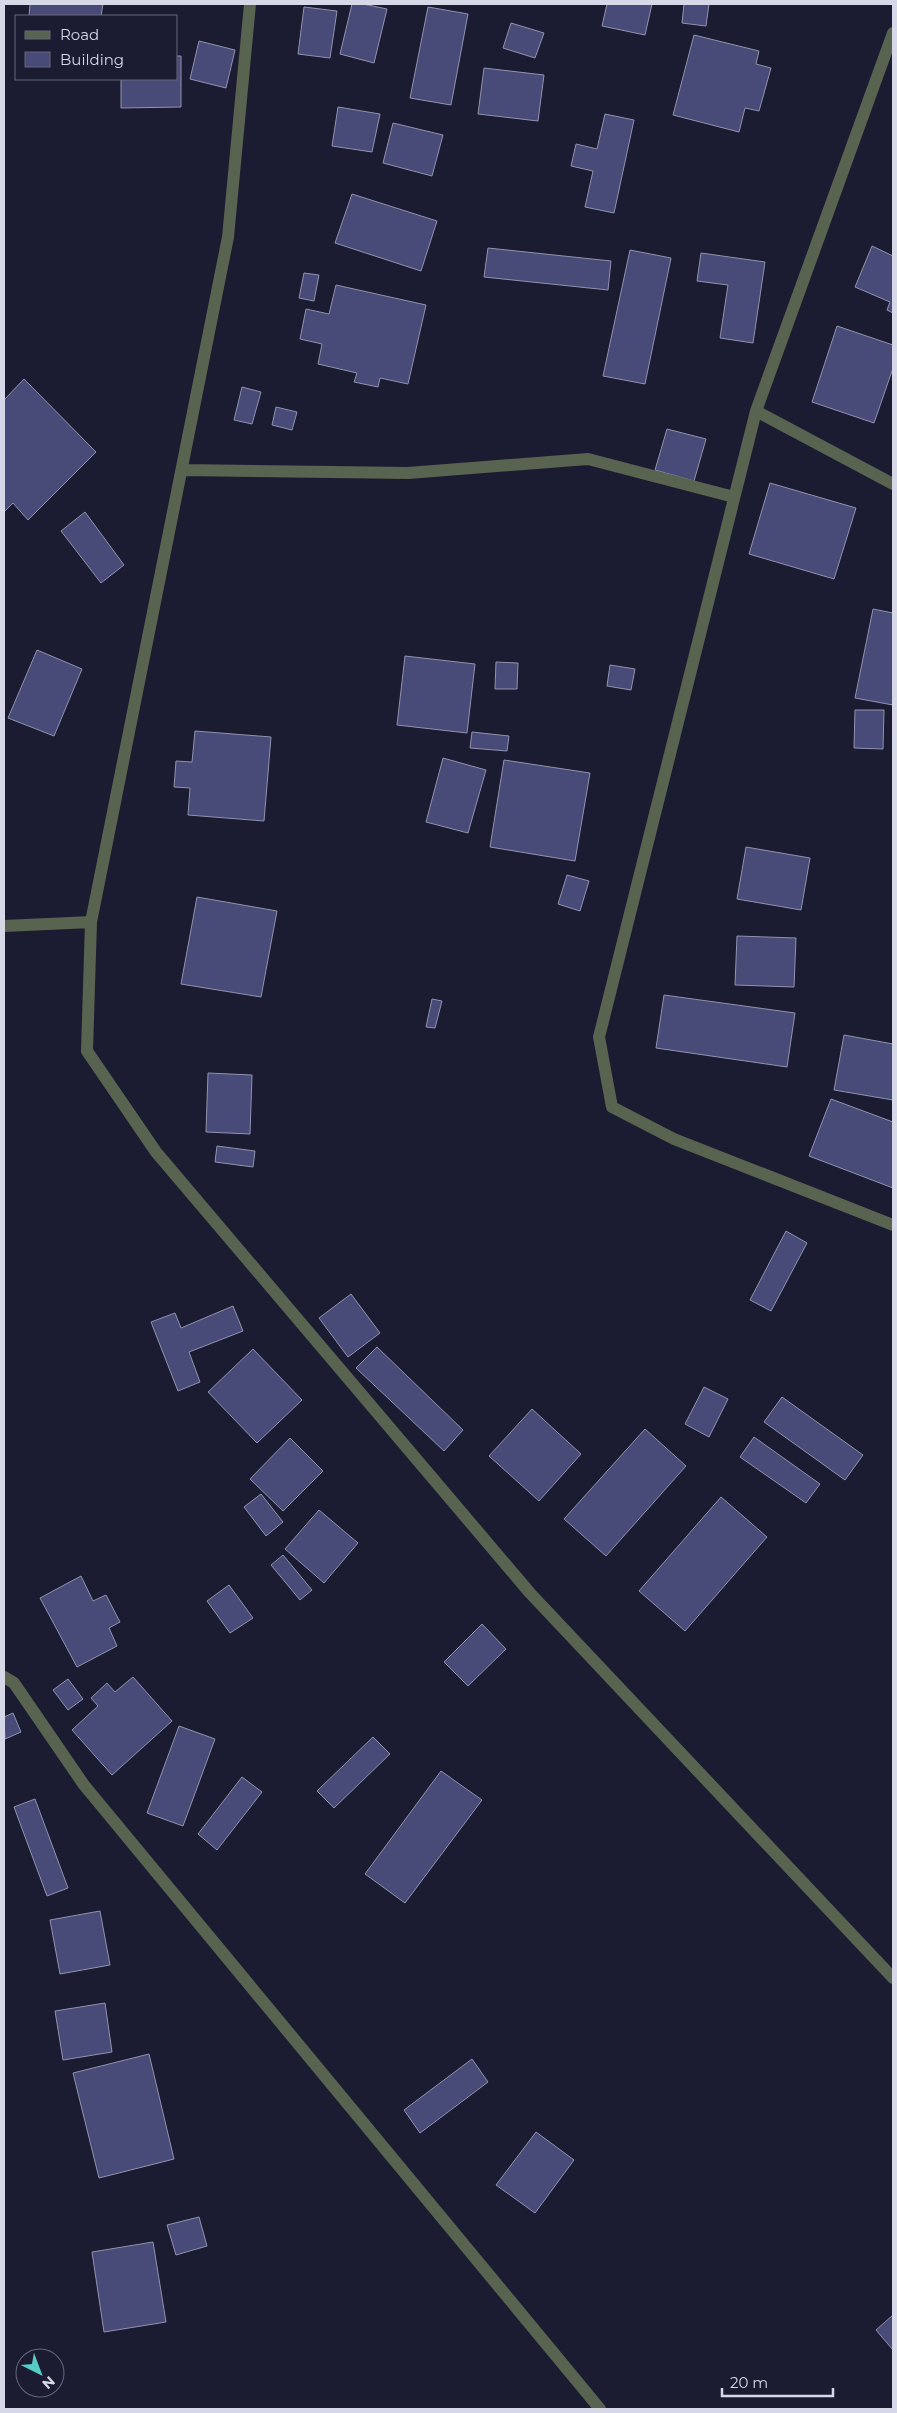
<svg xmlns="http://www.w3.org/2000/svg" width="897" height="2413" viewBox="0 0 897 2413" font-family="Montserrat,sans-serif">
<rect width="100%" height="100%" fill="#1b1c31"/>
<path fill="#484a77" stroke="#9193af" d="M30 4H103L101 16H29Z
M352 4H363L387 9 374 63 340 54Z
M607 4H652L645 35 602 26Z
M684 4H709L706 26 682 23Z
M304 7 337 11 330 58 298 54Z
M428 7 468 14 451 105 410 98Z
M511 23 544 33 535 58 503 48Z
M694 35 759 51 756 64 771 68 759 111 745 108 739 132 673 115Z
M199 41 235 50 226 88 190 79Z
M176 56H181V107L121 108V79H176Z
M484 68 544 75 538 121 478 114Z
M338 107 380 114 372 152 332 146Z
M605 114 634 120 614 213 585 207 593 171 571 166 576 144 597 149Z
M393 123 443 135 432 176 383 163Z
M352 194 437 221 421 271 335 243Z
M872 246 893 256V313L887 310 890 302 855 287Z
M488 248 611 261 608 290 484 277Z
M630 250 671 258 645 384 603 376Z
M701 253 765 262 753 343 720 338 728 285 697 281Z
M304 273 319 275 314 301 299 298Z
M336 285 426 305 408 384 380 378 378 387 354 382 357 373 318 364 322 344 300 339 306 309 329 314Z
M837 326 893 345V368L874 423 812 402Z
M24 379 96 452 28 520 13 503 4 512V400Z
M242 387 261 392 252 424 234 420Z
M276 407 297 412 292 430 272 425Z
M667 429 706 439 694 481 655 470Z
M770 483 856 508 834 579 749 554Z
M85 512 124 565 101 583 61 531Z
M873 609 893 613V705L855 698Z
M37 650 82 669 54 736 8 718Z
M405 656 475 664 467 733 397 725Z
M496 662 518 663 517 689H495Z
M610 665 635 669 631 690 607 686Z
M855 710H884L883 749 854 748Z
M195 731 271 737 264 821 188 815 190 788 174 787 176 761 192 762Z
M472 732 509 736 507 751 470 748Z
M443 758 486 770 468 833 426 822Z
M504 760 590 773 575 861 490 847Z
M746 847 810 858 801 910 737 899Z
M567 875 589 881 580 911 558 904Z
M197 897 277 911 261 997 181 984Z
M737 936 796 938 794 987 735 985Z
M664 995 795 1013 787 1067 656 1048Z
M432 999 442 1001 435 1028 426 1027Z
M844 1035 893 1044V1100L834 1090Z
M208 1073 252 1075 250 1134 206 1132Z
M831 1099 893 1122V1188L809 1156Z
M217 1146 255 1151 253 1167 215 1162Z
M786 1231 807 1243 771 1311 750 1300Z
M351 1294 380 1333 348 1357 319 1318Z
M233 1306 243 1331 189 1352 200 1382 178 1391 151 1322 175 1313 181 1328Z
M377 1347 463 1430 444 1451 356 1368Z
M253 1349 302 1400 257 1443 208 1392Z
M704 1387 728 1399 709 1437 685 1424Z
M782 1397 863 1455 845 1480 764 1422Z
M532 1409 581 1454 539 1501 489 1456Z
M645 1429 686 1466 606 1556 564 1519Z
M754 1437 820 1484 806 1503 740 1457Z
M290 1438 323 1471 283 1511 250 1479Z
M261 1494 283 1522 266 1536 244 1507Z
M721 1497 767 1537 685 1631 639 1591Z
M319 1510 358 1543 324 1583 285 1549Z
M283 1555 312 1590 300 1600 271 1565Z
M81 1576 93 1601 106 1595 120 1622 109 1628 117 1646 77 1667 40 1598Z
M229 1585 253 1618 230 1633 207 1601Z
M482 1624 506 1649 468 1686 444 1662Z
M133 1677 172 1721 112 1775 72 1730 98 1706 91 1698 107 1683 115 1692Z
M68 1679 83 1699 68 1710 53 1690Z
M13 1713 21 1732 5 1739 4 1717Z
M179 1726 215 1739 183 1826 147 1813Z
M373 1737 390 1754 334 1808 317 1791Z
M441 1771 482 1800 405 1903 365 1874Z
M242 1777 262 1792 217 1850 198 1834Z
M35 1799 68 1888 47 1896 14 1807Z
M100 1911 110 1965 60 1974 50 1920Z
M105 2003 112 2052 63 2060 55 2011Z
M149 2054 174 2159 99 2178 73 2073Z
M472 2059 488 2082 420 2133 404 2110Z
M536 2132 574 2160 535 2213 496 2185Z
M199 2217 207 2246 176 2255 167 2225Z
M153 2242 166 2322 104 2332 92 2252Z
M893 2315V2350L876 2330Z"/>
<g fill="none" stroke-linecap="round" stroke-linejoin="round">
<path stroke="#586350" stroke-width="12" d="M250 4 228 237 91 922 87 1051 156 1152 530 1593 893 1978
M893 33 756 411 599 1037 612 1107 674 1139 893 1225
M756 411 893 484
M182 470 408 473 588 459 734 497
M4 926 91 922
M4 1677 14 1683 84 1785 600 2409"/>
</g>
<rect width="897" height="2413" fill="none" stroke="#d6d8e7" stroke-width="10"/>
<rect x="15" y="15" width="162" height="65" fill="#1b1c31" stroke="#66677a"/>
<rect x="25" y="31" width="25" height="8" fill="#586350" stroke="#66677a"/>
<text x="60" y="40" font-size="15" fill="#d6d8e7">Road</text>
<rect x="25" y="52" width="25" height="15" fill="#484a77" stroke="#66677a"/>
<text x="60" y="65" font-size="15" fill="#d6d8e7">Building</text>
<g transform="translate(40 2373) rotate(138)"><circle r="24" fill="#1b1c31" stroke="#66677a"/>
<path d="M0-4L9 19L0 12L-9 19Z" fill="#54cdc7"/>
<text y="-8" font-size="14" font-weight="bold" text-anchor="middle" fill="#d6d8e7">N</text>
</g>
<path d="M722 2388v8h111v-8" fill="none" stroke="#d6d8e7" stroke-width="2.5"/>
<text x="730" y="2388" font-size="15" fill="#d6d8e7" stroke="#1b1c31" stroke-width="4" paint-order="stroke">20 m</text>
</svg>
